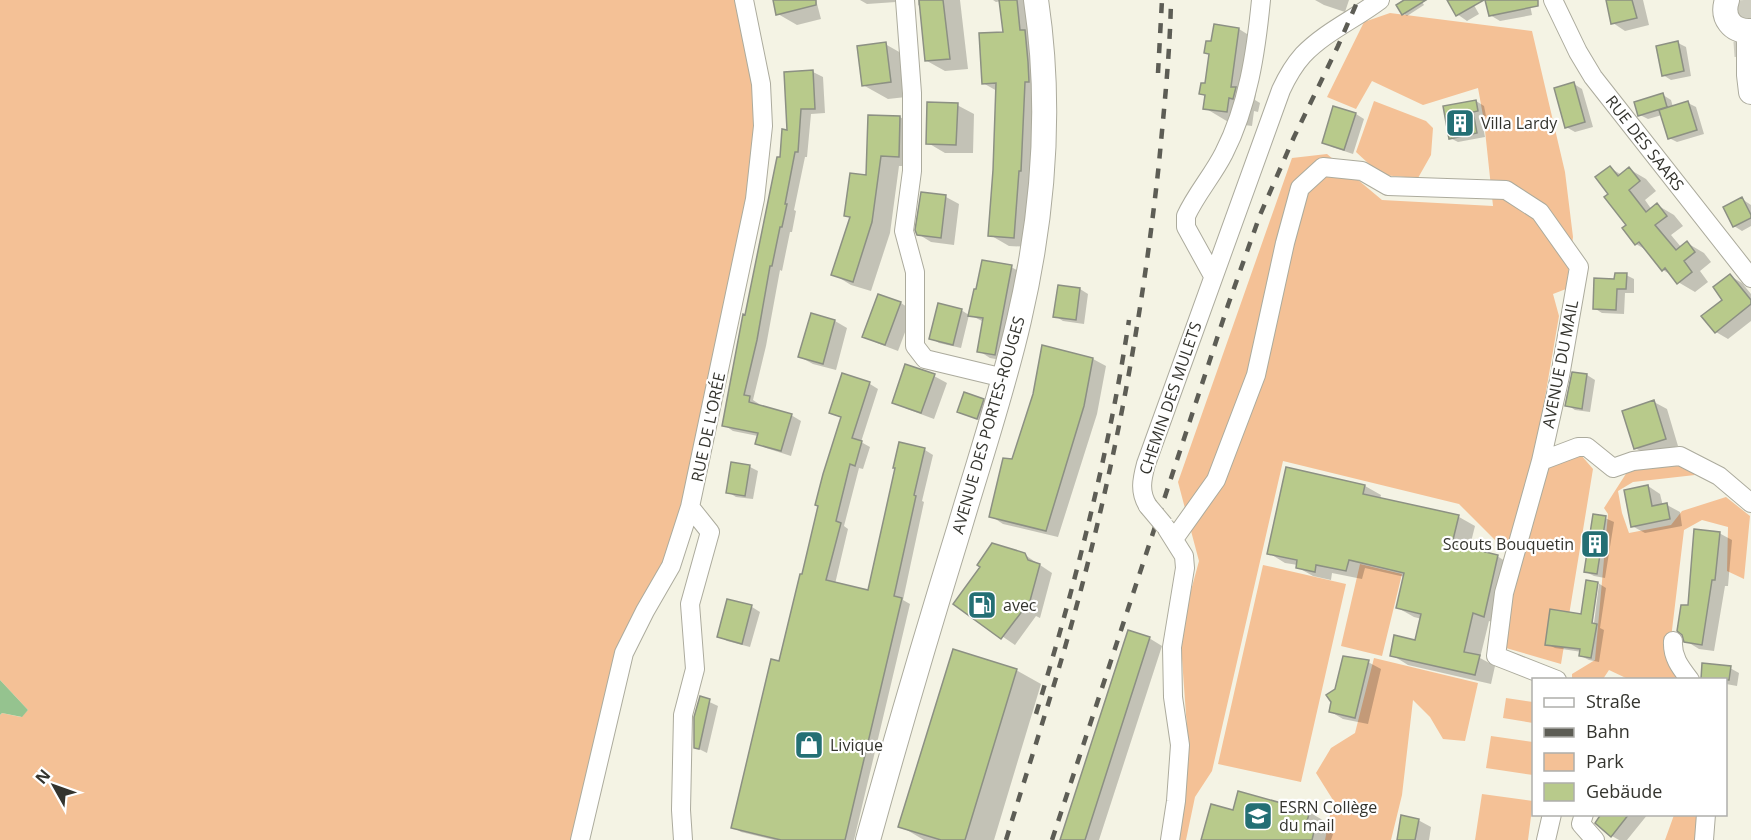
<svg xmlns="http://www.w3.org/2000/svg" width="1751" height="840" viewBox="0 0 1751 840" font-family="'Open Sans',sans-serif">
<rect width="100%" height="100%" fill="#f4f3e4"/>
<path fill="#f4c196" d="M0 0H744L763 126 690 507 645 611 580 840H0V715L2 713 21 717 28 710 0 680Z
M1390 13 1532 31 1565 172 1573 237 1566 289 1553 294 1559 316 1533 467 1581 455 1593 469 1561 664 1506 648 1516 561 1459 504 1283 461 1212 771 1195 797 1186 840H1178L1189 756 1180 631 1199 561 1178 482 1292 158 1327 154 1382 200 1493 206 1484 121 1478 88 1423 105 1372 81 1356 109 1327 97 1364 22Z
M1374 101 1426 121 1433 128 1431 155 1418 178 1381 175 1356 152Z
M1677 447 1695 475 1633 482 1618 491 1622 513 1629 533 1671 525 1682 511 1726 497 1750 516 1744 579 1727 571 1728 527 1702 520 1684 530 1669 655 1685 679H1628L1609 670 1603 679 1572 680V674L1595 660 1608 514 1604 508 1638 455Z
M1360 564 1402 574 1382 656 1341 646Z
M1263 565 1346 584 1301 782 1218 764Z
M1374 658 1478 683 1465 741 1443 739 1430 717 1413 700 1402 795 1391 840H1325L1333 800 1316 773 1331 748 1355 733Z
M1506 698 1533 702V723L1503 718Z
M1491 736 1533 742V775L1486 768Z
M1482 794 1533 801 1528 840H1475Z
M1674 815H1700L1698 840H1665Z"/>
<path fill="#95c38f" d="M0 680 28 710 22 717 2 713 0 715Z"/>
<path fill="#0003" fill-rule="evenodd" d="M774 0H816L821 19 797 25 778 14Z
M860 0H896V2L867 4Z
M918 0H960L968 69 945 71 927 61 921 7 918 5Z
M993 0H1034L1033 247 1009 246 990 235 997 91 983 83 1004 33 1001 1 996 2Z
M1315 0H1349L1345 12 1324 5Z
M1407 0H1421L1424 5 1407 16 1404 14 1398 6Z
M1449 0H1471L1479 14 1467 21 1457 14Z
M1487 0H1529L1532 15 1500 21 1490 15Z
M1607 0H1643L1649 25 1625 31 1613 23Z
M1239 29 1263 44 1255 100 1260 103 1258 112 1254 111 1252 126 1230 123 1205 108 1207 97 1201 94 1207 85 1211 55 1206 52Z
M1678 43 1686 47 1691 76 1671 80 1663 75Z
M885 44 910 58 915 96 888 99 863 85Z
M813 72 823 77 825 113 811 114 807 157H805L794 210 796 211 792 232H790L782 271 780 270 766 346 753 400 759 404V406L791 415 801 421 791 456 766 448 756 443 758 436 733 431 724 425 781 159 789 131Z
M1574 84 1582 89 1593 127 1575 132 1566 127Z
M1663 95 1671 100 1673 107 1688 103 1696 107 1704 134 1677 142 1669 138 1662 115 1648 119 1640 115Z
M1476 101 1484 106 1486 116 1481 117 1485 137 1458 142 1450 138Z
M957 105 974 114 973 153H945L928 143Z
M1334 108 1356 114 1364 119 1353 154 1332 147 1323 142Z
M900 117 918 128 917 166H899L890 233 871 291 851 285 833 274 851 218 846 216Z
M1610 168 1622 175 1629 169 1646 179 1656 191 1645 200 1652 210 1657 205 1674 215 1683 226 1671 235 1681 247 1687 243 1704 253 1711 262 1700 271 1708 282 1695 292 1678 282 1673 276 1663 270 1648 251 1636 244 1628 225 1610 194Z
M922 194 946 197 959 204 954 245 931 242 918 234Z
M1742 199 1751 205V226L1742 231 1734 226Z
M1011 267 1022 273 1006 361 990 358 979 351 984 322 970 315Z
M1626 275 1634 279V293H1625L1624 314 1602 313 1594 308 1616 281Z
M1730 276 1742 283 1751 294V321L1728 339 1716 332Z
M1080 289 1088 294 1084 324 1063 321 1055 316Z
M879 295 901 303 913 311 898 351 877 343 864 336Z
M961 310 969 315 961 348 939 343 931 338Z
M812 315 835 321 847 328 836 370 813 364 800 357Z
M1043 346 1093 359 1106 366 1097 414 1058 537 1003 524 991 516 1013 460 1035 394Z
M1573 373 1587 375 1595 380 1590 412 1575 410 1567 405Z
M843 375 870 384 878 389 861 442 870 447 863 469 859 468 844 526 848 529 835 584 869 592 896 468 900 444 925 450 933 455 922 501 924 502 903 600 910 604 854 840H774L741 832 733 827 781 663 842 418 830 412Z
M934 376 947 383 934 419 907 409 894 402Z
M983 400 991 405 985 423 959 411Z
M1654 402 1667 409 1678 446 1648 455 1635 448Z
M732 464 750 467 758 471 753 499 736 497 728 492Z
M1287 469 1365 486 1381 495 1380 499 1459 517 1475 526 1469 550 1497 556 1513 566 1500 625 1489 621 1480 658 1495 666 1491 684 1408 665 1392 655 1417 642 1422 619 1414 617 1398 608 1405 577 1365 568 1362 579 1332 573 1331 580 1313 576 1297 567 1298 565 1285 563 1269 553Z
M1648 486 1660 494 1663 506 1667 505 1680 512 1682 526 1645 533 1632 526Z
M1605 518 1614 522 1605 578 1594 576 1586 572Z
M1719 533 1732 540 1728 586H1725L1714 651 1699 649 1686 641 1689 607Z
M1025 555 1052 573 1040 618 1036 616 1015 645 955 604Z
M1587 582 1598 583 1606 588 1600 628 1604 630 1599 662 1589 660 1581 656 1582 652 1555 648 1547 644 1551 611 1583 616ZM1596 584H1599L1593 631 1590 630Z
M752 607 760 612 750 647 727 641 719 636Z
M1149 638 1162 646 1099 840H1062Z
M1368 662 1381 669 1368 724 1343 719 1331 712Z
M1730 668 1739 673 1737 686 1726 684V680H1705L1703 678Z
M1016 670 1041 684 994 840H924L900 826Z
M701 698 718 706 707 753 695 747Z
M1234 812H1309L1326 822 1324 829 1333 834 1331 840H1202Z
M1603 814H1648L1627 840H1619L1612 836Z
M1418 820 1431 827 1429 840H1398Z"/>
<path fill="#b8ca8b" stroke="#8c9083" stroke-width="1.5" d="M773 0H816V5L776 15Z
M919 0H943L950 59 925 61Z
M999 0H1017L1020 30H1025L1028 62 1029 82H1025L1021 171H1019L1014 238 988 236 993 170 996 83 982 84 979 33 1003 32Z
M1404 0H1426L1402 15 1396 5Z
M1447 0H1484L1456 16Z
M1485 0H1538V6L1489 16Z
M1606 0H1632L1637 18 1611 24Z
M1214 24 1239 28 1231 87H1236L1233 99 1229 98 1227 112 1203 109 1205 95 1199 94 1201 83H1205L1209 54 1204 53 1206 41H1211Z
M1678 41 1684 71 1662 76 1656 46Z
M886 42 891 82 862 86 857 46Z
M813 70 815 109H801L798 152H795L785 204H787L782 227H780L772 266H770L757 340 744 395 750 396 749 402 792 414 781 451 755 444 758 433 722 426 743 314 745 315 777 157H780L782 129 787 130 784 72Z
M1574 82 1585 122 1565 128 1554 88Z
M1663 93 1667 107 1638 116 1634 102Z
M1476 100 1478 111 1473 112 1477 133 1449 139 1443 106Z
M1688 101 1697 130 1668 139 1659 110Z
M927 102 958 103 956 145 926 144Z
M1333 106 1356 113 1344 150 1322 143Z
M868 115 900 116 899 157 881 156 872 222 853 282 831 275 850 217 844 216 850 173 866 175Z
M1610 166 1618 176 1629 167 1640 181 1629 190 1646 212 1657 203 1667 216 1655 225 1676 250 1687 241 1695 252 1684 261 1692 272 1677 284 1665 268 1662 271 1639 242 1635 245 1622 228 1626 225 1604 197 1608 194 1595 177Z
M921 192 946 195 941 238 917 235 915 230Z
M1742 197 1751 215V218L1733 227 1723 207Z
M982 260 1012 265 995 355 977 352 983 318 968 316 974 289H976Z
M1615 273H1627L1626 289H1617L1616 310 1593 309 1594 278 1614 279Z
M1730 274 1751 300V304L1715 333 1701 316 1722 300 1713 287Z
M1058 285 1080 288 1076 320 1053 317Z
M878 294 901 302 885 345 862 337Z
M938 303 962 309 953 345 929 339Z
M811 313 835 320 823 364 798 357Z
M1042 345 1093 358 1084 406 1046 531 989 517 1003 458 1012 459 1033 394Z
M905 364 935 374 921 413 892 403Z
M1572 372 1587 374 1582 409 1565 406Z
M842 373 870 382 852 438 862 441 855 466 850 464 836 521 841 523 826 580 868 590 895 468H893L899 442 925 448 914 495 916 496 894 596 902 598 845 840H781L731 828 771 659 779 661 800 574H802L818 506 815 505 823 474 841 417 829 413Z
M964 392 984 399 977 419 957 412Z
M1654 400 1666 439 1634 449 1622 411Z
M731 462 750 465 745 496 726 493Z
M1286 467 1365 485 1363 494 1459 515 1452 544 1498 555 1484 617 1473 613 1464 652 1480 655 1475 675 1390 656 1394 635 1415 640 1421 614 1396 608 1404 573 1349 560 1346 571 1316 565 1315 572 1296 568 1297 560 1267 554Z
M1648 485 1652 506 1667 503 1670 519 1631 527 1624 490Z
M1593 514 1606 516 1597 574 1584 572Z
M1694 529 1720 532 1715 580H1712L1702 645 1684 642 1682 635 1677 631 1681 605H1688Z
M992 543 1025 553 1028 560 1040 564 1027 612 1023 610 1001 639 953 604 980 567 977 565Z
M1586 580 1598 582 1592 623 1597 624 1591 658 1579 656 1580 649 1545 645 1550 609 1581 614Z
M727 599 752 605 742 644 717 637Z
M1128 630 1150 637 1085 840H1060Z
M953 649 1017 669 965 840H941L898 827Z
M1343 656 1369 660 1355 718 1329 712 1331 702 1326 695 1335 689Z
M1702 663 1731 666 1729 680 1701 679Z
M700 696 710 699 699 749 694 748V717Z
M1238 791 1310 811 1307 821 1316 823 1312 840H1201L1211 804 1233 810Z
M1601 814H1629L1611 837 1595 823Z
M1401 815 1419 819 1415 840H1397Z"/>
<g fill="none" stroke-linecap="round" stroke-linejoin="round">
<path stroke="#cecdc0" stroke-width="27" stroke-dasharray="27 14" stroke-linecap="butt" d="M1744 0 1748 56"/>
<g stroke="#acab9d" stroke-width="20">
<path id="minor" d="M905 0 912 93V171L904 231 915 272V346L925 359 1004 378
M1553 0 1578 52 1593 77 1751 278
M1213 276 1186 227V216C1196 194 1213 175 1224 153 1248 106 1256 52 1261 0
M1148 506C1139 492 1142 479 1146 464L1281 90C1287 77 1294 65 1303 55 1325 32 1355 19 1380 0
M1167 529 1184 556 1185 568 1172 647 1173 697 1180 745 1176 801 1170 840
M1174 539 1216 480 1256 375 1285 243 1300 188 1323 167 1362 171 1388 186 1506 190 1540 212 1579 267 1560 376 1541 461
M1673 641C1672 657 1680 667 1690 680
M1557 680 1496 656 1504 593 1541 461 1578 447H1587L1613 468 1633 461 1680 456 1719 476 1751 503
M1584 814 1581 824 1595 840
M580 840 624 653 645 611 671 566 690 507 755 199 763 126 761 84 744 0
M683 840 681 810 683 715 695 669 690 604 710 532 690 507
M1546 840 1552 814
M1704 840 1706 814"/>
</g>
<g stroke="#acab9d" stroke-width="26">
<path id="major" d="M1727 0C1721 18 1732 32 1751 31
M1749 32V75L1751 92
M868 840C897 735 928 630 960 526 980 458 1003 390 1019 320 1043 217 1052 106 1036 0"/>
</g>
<use href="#minor" stroke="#fff" stroke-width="18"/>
<use href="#major" stroke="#fff" stroke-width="24"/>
<path stroke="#5d5d55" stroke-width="4.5" stroke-dasharray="10 10" stroke-linecap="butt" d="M1158 73 1162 0
M1036 714C1075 585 1109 453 1129 320
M1006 840C1033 752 1062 664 1085 574 1120 439 1144 302 1159 163 1164 109 1170 54 1171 0
M1052 840 1228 305 1260 215 1294 137 1338 46 1358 0"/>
<g stroke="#acab9d" stroke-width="20" stroke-linecap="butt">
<path id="minor-bridge" d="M1148 506 1164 525"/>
</g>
<use href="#minor-bridge" stroke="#fff" stroke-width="18"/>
</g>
<defs>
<g id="building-square" transform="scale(1.5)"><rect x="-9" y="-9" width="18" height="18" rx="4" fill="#246f74" stroke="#fff"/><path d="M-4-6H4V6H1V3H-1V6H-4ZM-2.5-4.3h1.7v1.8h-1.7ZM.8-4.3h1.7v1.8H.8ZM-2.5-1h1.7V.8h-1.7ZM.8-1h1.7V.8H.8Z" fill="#fff"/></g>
<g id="fuel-square" transform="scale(1.5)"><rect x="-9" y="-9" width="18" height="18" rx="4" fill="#246f74" stroke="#fff"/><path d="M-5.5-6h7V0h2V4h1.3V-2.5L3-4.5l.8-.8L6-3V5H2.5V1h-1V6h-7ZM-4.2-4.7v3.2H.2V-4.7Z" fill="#fff"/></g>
<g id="shop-square" transform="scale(1.5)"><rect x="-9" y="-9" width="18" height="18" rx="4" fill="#246f74" stroke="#fff"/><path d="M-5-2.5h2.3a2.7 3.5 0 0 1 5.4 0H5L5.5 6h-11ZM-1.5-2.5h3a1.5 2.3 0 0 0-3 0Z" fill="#fff"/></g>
<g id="school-square" transform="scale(1.5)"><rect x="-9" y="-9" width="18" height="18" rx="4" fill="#246f74" stroke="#fff"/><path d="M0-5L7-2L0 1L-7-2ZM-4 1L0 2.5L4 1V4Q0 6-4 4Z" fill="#fff"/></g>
</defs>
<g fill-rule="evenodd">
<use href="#building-square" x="1460" y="123"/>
<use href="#building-square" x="1595" y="544"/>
<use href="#fuel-square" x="982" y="605"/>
<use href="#shop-square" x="809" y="745"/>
<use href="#school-square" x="1258" y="816"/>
</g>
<g text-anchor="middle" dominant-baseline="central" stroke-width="4.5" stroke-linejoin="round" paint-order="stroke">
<g font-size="16" fill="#34342e" stroke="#fff" text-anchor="start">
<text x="1481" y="123">Villa Lardy</text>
<text x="1574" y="544" text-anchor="end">Scouts Bouquetin</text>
<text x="1003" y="605">avec</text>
<text x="830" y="745">Livique</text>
<text x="1279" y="807">ESRN Collège<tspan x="1279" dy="18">du mail</tspan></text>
</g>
<g font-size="16" fill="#34342e" stroke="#fff">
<text transform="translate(1645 143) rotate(52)">RUE DES SAARS</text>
<text transform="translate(1560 364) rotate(-79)">AVENUE DU MAIL</text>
<text transform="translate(1170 398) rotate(-71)">CHEMIN DES MULETS</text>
<text transform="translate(988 425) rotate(-74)">AVENUE DES PORTES-ROUGES</text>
<text transform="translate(708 427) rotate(-78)">RUE DE L'ORÉE</text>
</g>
</g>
<rect x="1532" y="678" width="195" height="138" fill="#ffffff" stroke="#aeaeab" stroke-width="1.5"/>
<rect x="1544" y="698" width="30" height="9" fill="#ffffff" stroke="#aeaeab" stroke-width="1.5"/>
<text x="1586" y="708" font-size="18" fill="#34342e">Straße</text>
<rect x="1544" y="728" width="30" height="9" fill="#5d5d55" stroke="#aeaeab" stroke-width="1.5"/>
<text x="1586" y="738" font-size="18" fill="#34342e">Bahn</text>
<rect x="1544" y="753" width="30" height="18" fill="#f4c196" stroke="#aeaeab" stroke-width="1.5"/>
<text x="1586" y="768" font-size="18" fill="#34342e">Park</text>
<rect x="1544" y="783" width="30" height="18" fill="#b8ca8b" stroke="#aeaeab" stroke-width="1.5"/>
<text x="1586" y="798" font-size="18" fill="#34342e">Gebäude</text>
<g transform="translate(54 786) rotate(310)" stroke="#ffffff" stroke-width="4.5" paint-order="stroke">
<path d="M0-4.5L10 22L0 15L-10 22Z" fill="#34342e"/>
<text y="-9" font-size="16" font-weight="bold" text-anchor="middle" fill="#34342e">N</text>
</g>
</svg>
